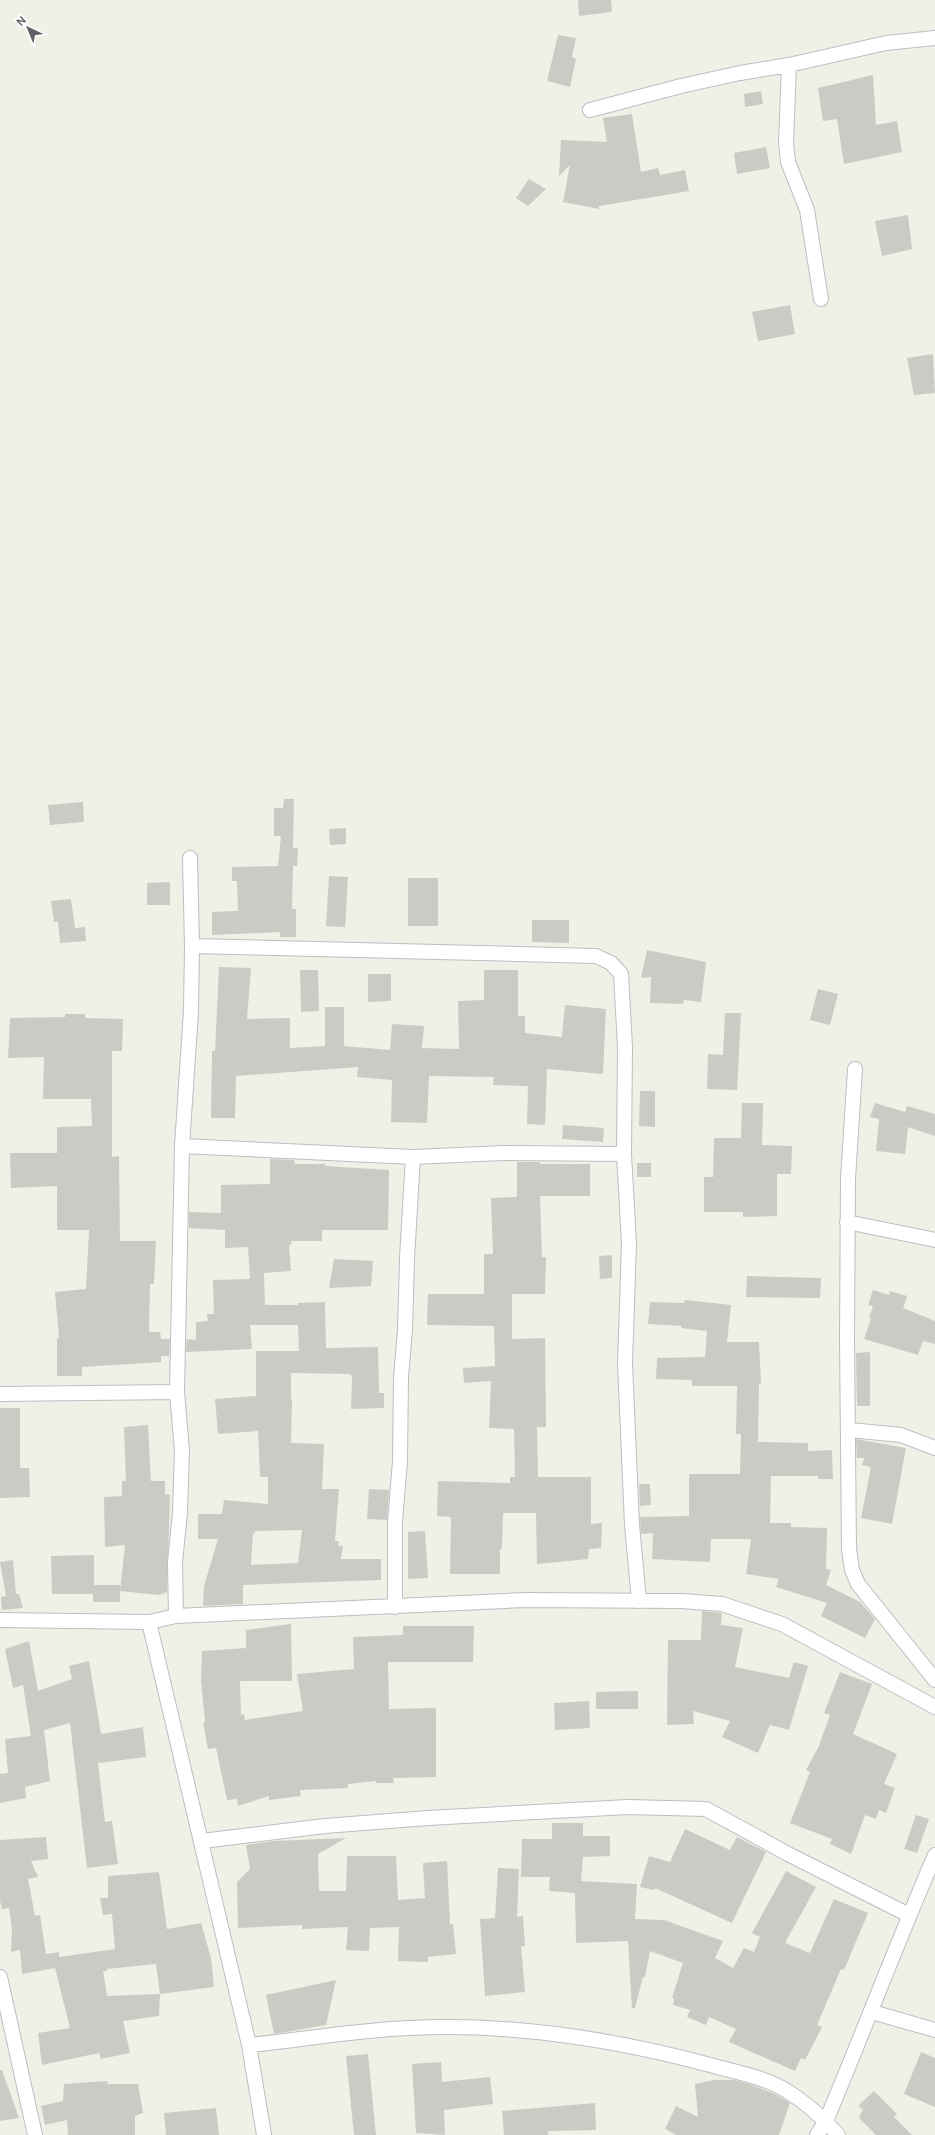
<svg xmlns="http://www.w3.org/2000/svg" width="935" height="2135" viewBox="0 0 935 2135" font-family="'DM Sans',sans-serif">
<rect width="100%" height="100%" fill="#f1f0e7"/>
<path fill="#cccac4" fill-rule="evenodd" d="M578 0H611L612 12 579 16Z
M558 35 576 38 572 57 576 59 570 87 547 81Z
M873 75 876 125 897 121 902 152 844 164 837 119 823 121 818 88Z
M761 91 763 104 745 107 744 94Z
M632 114 641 172 658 168 660 175 685 170 689 191 599 206V209L563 202 570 165 559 176 561 140 607 142 603 118Z
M766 147 770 168 737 174 734 153Z
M529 179 546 189 528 206 516 198Z
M908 215 912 249 882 256 875 221Z
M790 305 795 334 758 341 752 312Z
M933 354 935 393 914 395 907 358Z
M284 799H294L293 848H298L297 866H293L292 909H296V937H280V932L212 935V912L238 911 237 881H232V867L278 866 281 836H274V808H283Z
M83 802 84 822 50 825 48 805Z
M346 828V844L330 845 329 829Z
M329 876 348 877 345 927 326 926Z
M408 878H438V926H408Z
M170 882V905H147V883Z
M71 899 75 928 85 927 86 941 60 943 58 922H54L51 901Z
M532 920H569V943L532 942Z
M647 950 706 962 701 1002 684 1000 683 1004 650 1003 651 977 641 978Z
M219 967 251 968 247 1019 290 1018V1048L325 1046V1007H344V1046L390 1050 392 1024 424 1026 422 1048 459 1049 458 1001 484 1000V970H518V1016H525V1033L562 1037 565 1005 606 1009 603 1074 547 1069 545 1125 527 1124 528 1086 493 1085 494 1077 429 1076 427 1123 391 1122 392 1080 357 1077 358 1067 236 1076 235 1118H211L212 1051H215Z
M300 970H318L319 1011 301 1012Z
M368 974H391V1001L368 1002Z
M818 989 838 994 830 1025 810 1020Z
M725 1013H741L737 1090 707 1089 708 1054 723 1055Z
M65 1014H85V1018L123 1019 122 1051H112V1157L119 1156 120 1241H156L154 1284H150L149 1332H160L161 1339H170L169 1356H161V1362L82 1367V1376H57V1338H59L55 1292 86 1289 89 1230H57V1186L11 1188 10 1153H57V1127L92 1126 91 1099H43L44 1057 8 1058 10 1018 65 1017Z
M640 1091H655V1127L639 1126Z
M742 1103H763L762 1145 792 1146 791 1174H777V1216L743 1217V1212H704V1177H713L714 1138H741Z
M875 1103 905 1112 907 1106 935 1114V1136L908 1127 905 1154 876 1151 879 1119 870 1117Z
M563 1125 604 1128 603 1142 562 1139Z
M270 1159 294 1160 295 1164H325V1166L389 1170 388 1230H322V1241H291V1245H289L291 1271 264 1273 265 1305H298V1303L325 1302 326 1348 378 1347 379 1393H384V1408L351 1409 352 1376 349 1374 291 1373V1399H292L291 1443 324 1444 322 1489H339L335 1541H339L338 1546H343L341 1559H381V1580L243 1585V1604L203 1606 204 1586 218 1539H198V1514H222L224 1500 268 1504V1477H260L258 1431 218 1434 215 1399 256 1396V1351H299L298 1325H250L252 1349 186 1352 187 1339 196 1340V1322L208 1321 207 1314H214L213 1280 250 1279 248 1247 225 1248V1230L189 1228V1212L221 1213V1185L270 1184ZM302 1530 298 1563 251 1565 253 1533H255V1531Z
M517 1162H540V1164H590V1196H540L542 1257H546L545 1294H512V1339L545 1338 546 1427H537L538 1477H591V1524L602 1523 601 1548 589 1549 588 1559 537 1564 536 1513H503L502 1549H500V1574H450L451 1517 437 1516 438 1481 510 1483V1477H515L514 1429 489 1428 491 1381 464 1383 463 1368 495 1366 494 1326 427 1325 428 1294H484V1254H493L491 1198 517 1197Z
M637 1163H651V1177H637Z
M612 1255V1278L600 1279 599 1256Z
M334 1259 373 1261 371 1286 329 1288Z
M747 1276 821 1278 820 1298 746 1297Z
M873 1290 889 1295 890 1291 907 1296 903 1308 935 1321V1344L923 1341 918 1355 864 1339 871 1319 869 1318 873 1306 868 1305Z
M685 1300 731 1305 727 1342H759L761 1384H759L758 1442 808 1443V1451L832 1450 833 1479H818V1476H771L770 1523H791V1527L827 1528 826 1569 831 1570 826 1585 860 1602 875 1619 865 1638 821 1616 827 1603 776 1587 779 1579 746 1574 751 1539H711L710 1562 652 1559 653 1533 641 1534 640 1517 689 1516V1474H740L741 1434H736L737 1386H692V1380L656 1379 657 1358 705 1357 707 1331 681 1328 682 1326 648 1324 650 1302 684 1303Z
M870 1352V1406H857L856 1353Z
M0 1408H20V1468H29L30 1497 0 1498Z
M148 1425 151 1481H165V1494L170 1495 167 1592 159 1595 120 1591 125 1545 105 1547 104 1497 122 1496V1481H126L124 1427Z
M856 1439 906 1448 892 1524 861 1518 871 1467 862 1465 864 1458H857Z
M639 1484H650L651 1505 640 1506Z
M369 1489 389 1490 387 1520 367 1519Z
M425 1531 428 1578 408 1579V1532Z
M94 1555V1585H120V1602H93V1594H52L51 1556Z
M13 1560 16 1594H19L23 1608 2 1610 1 1597 6 1596 0 1562Z
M702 1611 722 1613 721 1625 743 1628 735 1667 789 1678 794 1662 808 1666 789 1730 770 1725 758 1753 722 1737 730 1721 693 1711 694 1724 667 1725 668 1640H701Z
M291 1624 292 1681H240L241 1715 244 1714 245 1720 303 1711 297 1674 354 1669 353 1637 403 1635V1626H474L473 1662H388L389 1709 436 1708V1777L393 1778 394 1783H376V1781L348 1784V1788L300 1790 301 1796 269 1800V1796L238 1806 237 1799 227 1800 216 1748 208 1749 203 1722H205L201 1681 202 1651 246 1648V1630Z
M29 1641 38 1691 72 1679 69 1666 89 1661 101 1734 143 1727 146 1757 98 1763 105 1822 112 1821 118 1864 87 1868 70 1723 44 1730 50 1781 25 1787 26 1798 0 1803V1774L8 1773 5 1739 31 1736 23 1685 13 1688 5 1649Z
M840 1672 872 1684 853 1734 897 1754 884 1784 895 1788 886 1813 879 1810 876 1819 865 1815 851 1854 830 1844 832 1839 790 1823 810 1772 806 1770 818 1748 830 1715 824 1713Z
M638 1691V1709H596V1692Z
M589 1701 590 1728 555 1730 554 1703Z
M916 1815 929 1819 917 1853 904 1849Z
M552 1823H583V1836H610V1856L583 1857 581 1881 637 1884 635 1919 664 1920 723 1941 715 1958 733 1968 744 1948 754 1952 760 1937 752 1933 786 1871 816 1887 785 1943 810 1953 834 1899 868 1913 844 1970 841 1969 817 2025 822 2027 805 2060 801 2058 795 2071 729 2042 736 2029 709 2017 706 2025 687 2017 690 2010 673 2005 674 1999 672 1998 683 1963 650 1951 645 1977H643L635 2008H632L628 1941 576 1943 575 1893 549 1891 550 1877H521L522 1839H552Z
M685 1829 730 1850 737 1837 766 1852 732 1923 655 1888 654 1890 640 1887 649 1856 670 1862Z
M46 1837 48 1859 31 1861 38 1877 28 1879 35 1916 40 1915 46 1954 59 1952V1957L115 1949 112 1914 103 1915 100 1898H108V1876L159 1872 167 1929 201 1923 211 1958 214 1987 160 1994 159 2016 123 2021 130 2053 101 2059 99 2053 42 2065 38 2033 70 2028 55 1968 22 1974 20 1950 11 1952 12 1929 9 1908 2 1909 0 1901V1840ZM156 1964 160 1994 107 1996 103 1971H107V1969Z
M346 1838 318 1854 319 1891H346L347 1856H396L398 1900 425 1898 423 1863 447 1861 450 1924H453L456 1954 428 1957V1962L398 1961 399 1927 370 1928 369 1951 346 1950 348 1927 302 1929V1925L238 1928 237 1882 250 1869 246 1845 273 1841Z
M498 1868 519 1869 517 1917 523 1916 525 1946H521L525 1992 485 1996 480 1919 495 1918Z
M336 1980 326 2025 274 2034 266 1995Z
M921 2052 935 2058V2107L904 2094Z
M368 2054 376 2135H354L346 2056Z
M441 2062 442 2082 490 2077 493 2104 444 2110 445 2135 416 2133 412 2064Z
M0 2070H2L19 2118 0 2121Z
M714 2080H734L749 2084 775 2094 790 2103 779 2135H676L665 2129 676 2106 698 2117 695 2084Z
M107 2081 108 2084H138L143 2113 135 2116V2135H68L67 2120 45 2125 41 2106 63 2101 64 2084Z
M874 2091 897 2114 894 2117 912 2135H876L859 2118 863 2109 858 2106Z
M595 2103 596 2130 548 2131V2135H504L502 2111Z
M216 2108 219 2135H166L164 2113Z"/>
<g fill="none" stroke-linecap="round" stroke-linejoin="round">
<g stroke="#bbbec3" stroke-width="16">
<path id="street" d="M789 65 786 143 788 162 807 210 821 299
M590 110 681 86 740 73 789 65 886 43 935 38
M190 858 192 946
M855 1069 848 1179 847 1339 849 1549 852 1570 858 1584 935 1680
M182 1146 413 1157 503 1153 624 1154
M847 1222 935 1240
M0 1394 177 1392
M850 1430 901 1435 935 1448
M395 1607V1522L400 1461 401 1377 405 1330 407 1258 413 1157
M176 1616 175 1563 180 1512 182 1451 177 1392 182 1146 191 1011 192 946 596 956 611 963 621 974 625 1047 624 1154 629 1243 625 1364 632 1525 639 1601
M0 1620 149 1622 176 1616 525 1600 682 1601 722 1604 782 1624 935 1707
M149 1622 249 2045 264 2135
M202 1841 325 1826 428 1818 628 1807 706 1809 788 1854 909 1915
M0 1977 35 2135
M872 2012 935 2030
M249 2045C301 2040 357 2030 409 2028 511 2023 615 2039 714 2066 736 2072 767 2078 787 2091 805 2102 823 2118 838 2135
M817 2135 826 2121C863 2033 897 1943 935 1855"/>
</g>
<use href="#street" stroke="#fff" stroke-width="14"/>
</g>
<g transform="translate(28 28) rotate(316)" stroke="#ffffff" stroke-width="3" paint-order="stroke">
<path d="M0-3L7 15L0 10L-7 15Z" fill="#5e6268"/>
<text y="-6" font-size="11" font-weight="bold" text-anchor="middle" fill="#5e6268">N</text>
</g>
</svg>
